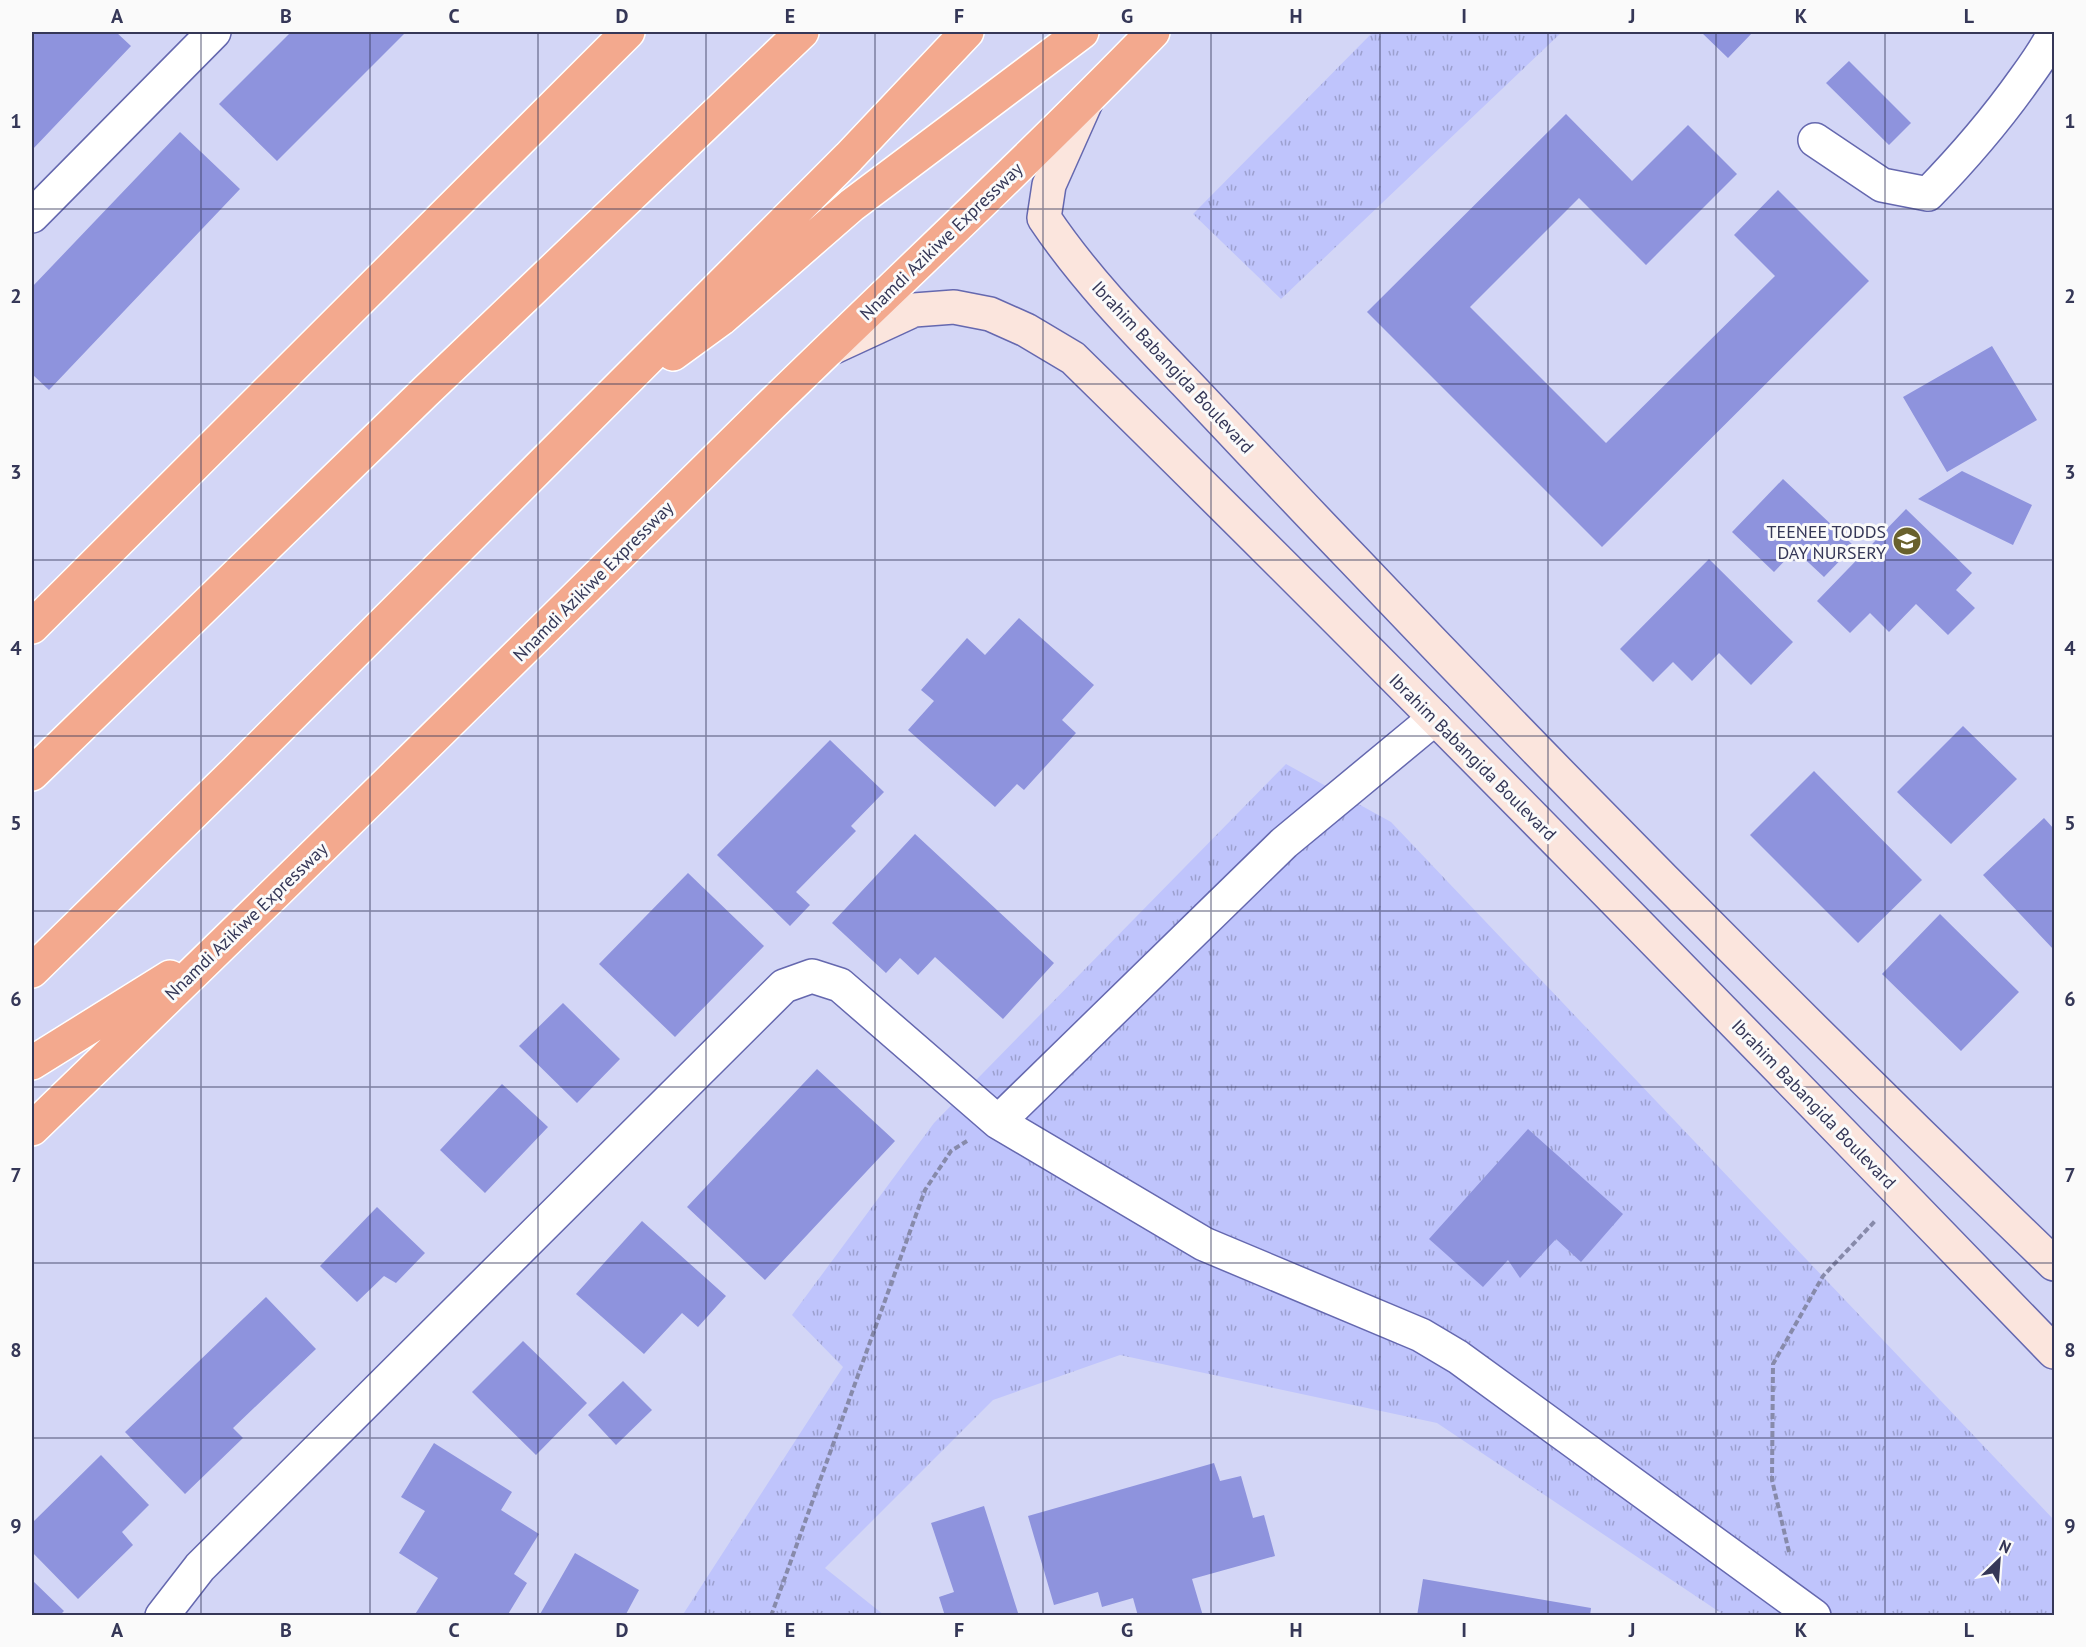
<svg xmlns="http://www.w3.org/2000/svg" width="2086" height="1647" viewBox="0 0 2086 1647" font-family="'PT Sans',sans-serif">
<defs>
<pattern id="grass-tufts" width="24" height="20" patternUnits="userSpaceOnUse" patternTransform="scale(1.5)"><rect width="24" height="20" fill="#bfc4fc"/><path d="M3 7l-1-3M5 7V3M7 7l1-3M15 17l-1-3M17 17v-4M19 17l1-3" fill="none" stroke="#9ca0cf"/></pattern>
</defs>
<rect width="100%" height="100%" fill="#d3d6f6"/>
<path fill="url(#grass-tufts)" d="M1373 32H1562L1281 299 1193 214Z
M1286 764 1391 822 2054 1520V1615H1724L1437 1423 1120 1355 993 1400 825 1568 884 1615 682 1616 843 1367 792 1315 934 1123Z"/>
<path fill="#8e93dd" d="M32 32H116L131 46 32 150Z
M291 32H406L277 161 219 104Z
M1701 32H1753L1728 58Z
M1849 61 1911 123 1889 145 1826 83Z
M1566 114 1632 181 1688 125 1737 174 1646 265 1579 198 1470 307 1606 443 1775 276 1734 235 1778 190 1869 281 1602 547 1367 312Z
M180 132 240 189 49 390 32 374V287Z
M1992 346 2037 420 1947 472 1903 397Z
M1962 471 2032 505 2013 545 1918 499Z
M1783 479 1854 546 1824 577 1795 550 1774 572 1732 532Z
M1906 509 1972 573 1956 590 1975 608 1948 635 1916 604 1889 632 1870 613 1850 633 1817 601Z
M1709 559 1793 642 1751 685 1719 653 1692 681 1673 662 1653 682 1620 649Z
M1019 618 1094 685 1062 720 1076 733 1024 790 1017 784 995 807 908 730 934 701 921 690 967 638 985 655Z
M1963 726 2017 779 1951 844 1897 792Z
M830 740 884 792 851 826 856 831 796 892 810 905 790 926 717 855Z
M1814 771 1922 880 1858 943 1750 835Z
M2044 818 2054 829V950L1983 875Z
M915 834 1054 963 1003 1019 935 957 918 975 900 958 886 973 832 923Z
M688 873 764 946 675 1037 599 964Z
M1940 914 2019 992 1961 1051 1882 974Z
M563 1003 620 1059 577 1103 519 1046Z
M817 1069 895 1141 765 1280 687 1207Z
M502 1084 548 1127 485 1193 440 1150Z
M1528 1129 1623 1214 1581 1262 1556 1239 1520 1278 1508 1260 1483 1287 1429 1239Z
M377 1207 425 1253 396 1283 384 1276 357 1302 320 1266Z
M642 1221 726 1296 698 1327 682 1313 644 1354 576 1294Z
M266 1297 316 1349 233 1428 243 1438 185 1494 125 1432Z
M523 1341 587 1403 536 1455 472 1392Z
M623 1381 652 1410 616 1445 588 1415Z
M434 1443 512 1492 501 1510 539 1534 514 1574 527 1583 507 1616H414L438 1578 399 1553 425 1511 401 1497Z
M101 1455 149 1505 122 1532 133 1545 78 1599 32 1552V1523Z
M1214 1463 1220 1481 1241 1476 1253 1518 1264 1515 1275 1556 1192 1579 1203 1616H1138L1133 1598 1102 1607 1098 1592 1054 1605 1028 1516Z
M984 1506 1019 1616H945L939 1597 954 1592 931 1523Z
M575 1553 639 1590 625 1616H539Z
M1423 1579 1591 1608 1590 1616H1417Z
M32 1580 64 1611 59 1616H32Z"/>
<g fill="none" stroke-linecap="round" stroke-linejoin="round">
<g stroke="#6568af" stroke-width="36">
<path id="street" d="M1815 140 1882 185 1928 194C1963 158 1995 121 2024 80 2035 65 2046 50 2054 33
M32 216 214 32
M998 1122 1284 843 1435 718
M162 1616 200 1567 784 986 812 976 840 985 998 1122 1204 1244 1421 1335 1458 1357 1814 1616"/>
</g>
<g stroke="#6568af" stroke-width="36">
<path id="secondary" d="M1086 102 1049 185 1044 218C1085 279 1136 331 1187 384 1242 442 1297 501 1353 559 1581 799 1815 1034 2054 1264
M834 347 914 310 954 307 990 314 1026 330 1073 358C1406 684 1731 1018 2054 1352"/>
</g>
<g stroke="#fff" stroke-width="36">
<path id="highway" d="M673 354 721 319 852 205 1082 32
M32 627 628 32
M32 774 425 392 802 32
M32 971 236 771 849 157 967 32
M32 1063 170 977
M32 1129C278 892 521 652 764 412 894 285 1027 162 1153 32"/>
</g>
<path stroke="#878aaa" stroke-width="4" stroke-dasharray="6 3" stroke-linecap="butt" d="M1789 1552 1772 1480 1773 1364 1823 1276 1876 1220
M771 1616 925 1190 951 1151 967 1141"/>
<use href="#street" stroke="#fff" stroke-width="33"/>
<use href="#secondary" stroke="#fbe5dd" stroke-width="33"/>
<use href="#highway" stroke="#f3a98e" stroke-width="33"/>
</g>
<path fill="none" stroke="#353757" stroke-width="1.5" stroke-opacity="0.55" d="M201 32V1616M370 32V1616M538 32V1616M706 32V1616M875 32V1616M1043 32V1616M1211 32V1616M1380 32V1616M1548 32V1616M1716 32V1616M1885 32V1616M32 209H2054M32 384H2054M32 560H2054M32 736H2054M32 911H2054M32 1087H2054M32 1263H2054M32 1438H2054"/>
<defs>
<g id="school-disc" transform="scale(1.5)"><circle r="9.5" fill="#69612d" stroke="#fafafa"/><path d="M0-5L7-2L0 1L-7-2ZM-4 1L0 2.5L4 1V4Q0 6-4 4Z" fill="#fff"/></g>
</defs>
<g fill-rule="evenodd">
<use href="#school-disc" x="1907" y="541"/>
</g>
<g text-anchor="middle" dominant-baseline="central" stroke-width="6" stroke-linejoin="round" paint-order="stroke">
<g font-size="18" fill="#353757" stroke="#fafafa">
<text transform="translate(941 241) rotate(-44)">Nnamdi Azikiwe Expressway</text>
<text transform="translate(1173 367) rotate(47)">Ibrahim Babangida Boulevard</text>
<text transform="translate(593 581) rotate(-45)">Nnamdi Azikiwe Expressway</text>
<text transform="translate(1473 757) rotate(45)">Ibrahim Babangida Boulevard</text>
<text transform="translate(246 921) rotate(-44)">Nnamdi Azikiwe Expressway</text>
<text transform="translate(1814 1104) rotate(46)">Ibrahim Babangida Boulevard</text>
</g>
<g font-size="18" fill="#353757" stroke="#fafafa" text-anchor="end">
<text x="1886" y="531">TEENEE TODDS<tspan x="1886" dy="21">DAY NURSERY</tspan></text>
</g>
</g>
<rect width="2086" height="1647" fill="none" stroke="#fafafa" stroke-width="66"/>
<g transform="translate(1999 1560) rotate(25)" stroke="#fafafa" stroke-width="4.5" paint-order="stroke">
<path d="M0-4.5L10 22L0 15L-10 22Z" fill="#353757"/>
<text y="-9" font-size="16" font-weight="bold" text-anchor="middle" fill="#353757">N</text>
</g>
<rect x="33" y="33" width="2020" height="1581" fill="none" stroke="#353757" stroke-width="2"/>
<g font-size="20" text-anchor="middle" font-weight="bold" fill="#353757">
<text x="117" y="23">A</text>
<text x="286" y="23">B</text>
<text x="454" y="23">C</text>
<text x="622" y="23">D</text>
<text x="790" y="23">E</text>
<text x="959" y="23">F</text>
<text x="1127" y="23">G</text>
<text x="1296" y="23">H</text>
<text x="1464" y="23">I</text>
<text x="1632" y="23">J</text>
<text x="1801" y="23">K</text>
<text x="1969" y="23">L</text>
<text x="16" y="128">1</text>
<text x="2070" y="128">1</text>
<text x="16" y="303">2</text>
<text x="2070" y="303">2</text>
<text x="16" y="479">3</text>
<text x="2070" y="479">3</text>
<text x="16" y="655">4</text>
<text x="2070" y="655">4</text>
<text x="16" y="830">5</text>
<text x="2070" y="830">5</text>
<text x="16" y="1006">6</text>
<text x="2070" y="1006">6</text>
<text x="16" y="1182">7</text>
<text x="2070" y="1182">7</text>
<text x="16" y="1357">8</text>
<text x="2070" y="1357">8</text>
<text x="16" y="1533">9</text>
<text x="2070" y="1533">9</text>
<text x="117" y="1637">A</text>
<text x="286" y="1637">B</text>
<text x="454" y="1637">C</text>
<text x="622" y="1637">D</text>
<text x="790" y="1637">E</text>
<text x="959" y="1637">F</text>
<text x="1127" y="1637">G</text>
<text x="1296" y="1637">H</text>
<text x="1464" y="1637">I</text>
<text x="1632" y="1637">J</text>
<text x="1801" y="1637">K</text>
<text x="1969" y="1637">L</text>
</g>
</svg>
